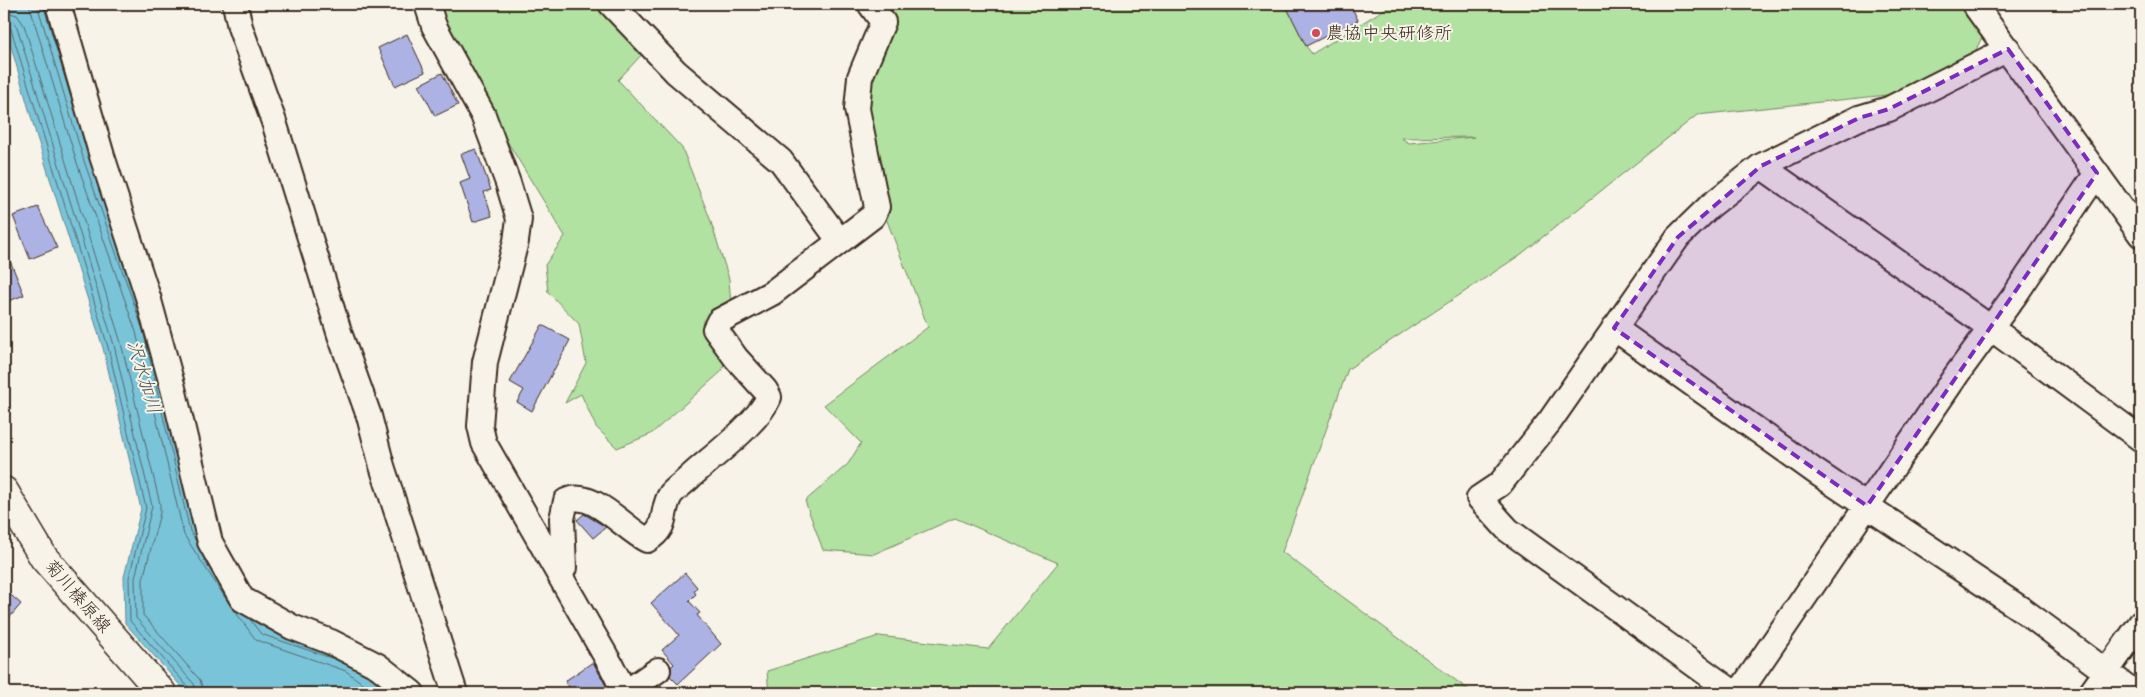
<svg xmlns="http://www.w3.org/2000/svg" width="2145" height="697" viewBox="0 0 2145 697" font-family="Caveat,'Klee One',sans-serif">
<rect width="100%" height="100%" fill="#f7f3e8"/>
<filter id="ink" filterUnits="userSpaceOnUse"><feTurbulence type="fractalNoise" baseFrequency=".02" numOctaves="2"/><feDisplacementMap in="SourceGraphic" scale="10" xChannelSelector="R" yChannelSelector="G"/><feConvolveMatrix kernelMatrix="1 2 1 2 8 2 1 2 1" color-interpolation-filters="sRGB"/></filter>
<g filter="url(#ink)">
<path fill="#b1e2a2" stroke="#768660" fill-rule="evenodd" d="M438 4H602L647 49 618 80 682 148 709 216 729 279 731 306 728 352 722 371 651 434 617 448 596 427 581 394 565 403 586 363 579 324 548 292 545 265 565 236 455 56Z
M899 4H1287L1306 46 1312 54 1393 4H1958L1982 37 1974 54 1887 95 1697 115 1520 255 1348 369 1282 552 1473 693H769L767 671 879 636 988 649 1058 563 955 518 874 554 823 550 805 501 848 464 861 443 824 405 928 327 867 169 853 78 863 40 881 10 898 8ZM1474 137 1409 143 1401 138Z"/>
<path fill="#7ac4da" stroke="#61868f" d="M4 4H48L154 327 201 529 266 624 355 654 406 693H187L125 623 124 577 141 509 103 348 36 134 4 22Z"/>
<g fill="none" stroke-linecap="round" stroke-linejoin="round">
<path stroke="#546869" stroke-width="1" d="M29 4 77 163 136 332 184 535 230 605
M37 4 84 161 143 330 190 531 196 541
M43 4 72 101
M4 11 17 15 24 25 121 343 160 504V513L143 579V615L200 680 204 693
M4 18 12 20 17 27 114 345 152 506 135 578 136 618 194 684 196 693
M4 25H8L11 29 108 347 146 508 129 578 130 621 189 688 190 693
M231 606 256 640 346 671 375 693
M248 617 261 634 337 660"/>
</g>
<path fill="#acb2e3" stroke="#3b2a1e" d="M1285 4H1350L1358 20 1306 46Z
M407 34 425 72 395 86 378 48Z
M442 73 458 105 435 116 419 85Z
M476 149 491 190 484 192 492 216 473 222 460 183 470 179 461 154Z
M38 207 57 248 30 259 13 216Z
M4 246 24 295 4 303Z
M542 325 570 340 532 411 517 402 524 390 510 382Z
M584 514 606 527 593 538 577 520Z
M685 573 697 587 694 591 696 594 689 601 700 613 697 615 721 644 678 684 670 676 671 667 674 664 662 650 679 635 651 603Z
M4 589 21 604 4 624Z
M593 662 610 693H573L565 681Z"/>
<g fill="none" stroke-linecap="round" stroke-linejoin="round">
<g stroke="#3b2a1e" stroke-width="28">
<path id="minor" d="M58 4 102 156 148 297 173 388 210 542 242 599 292 627 331 642 378 666 412 693
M235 4 240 27 274 122 340 335 369 416 382 466 455 693
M427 4 434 26 483 115 508 183 519 219 516 241 485 362 480 426 484 443 612 667 625 693
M611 4 676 72 781 161 839 240
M1974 4 2141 235
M1761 166 1991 328 2141 439
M1614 328 1816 472 2024 611 2135 693
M560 574 564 568 562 519 566 501C592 488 624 529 647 540 670 527 660 510 671 494 676 488 685 482 691 476 713 456 758 423 769 397L765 390 736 358 715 329 719 321 772 293 873 216 877 207 857 109 860 77 883 22 870 4
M625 693 658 670
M1734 693 1508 530 1479 498 1500 484 1550 421 1678 237 1710 206 1761 166 1859 118 1889 109 2008 49
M1739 693 1957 374 2015 295 2097 173
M2091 693 2141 623"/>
</g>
<g stroke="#3b2a1e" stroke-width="31">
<path id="major" d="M4 491 44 558 162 693"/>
</g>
<use href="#minor" stroke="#f7f3e8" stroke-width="24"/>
<use href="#major" stroke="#f7f3e8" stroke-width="28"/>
</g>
</g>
<path fill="#7b2cbf" fill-opacity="0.2" stroke="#7b2cbf" stroke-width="4" stroke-dasharray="10 6" stroke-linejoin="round" d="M2008 49 2097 173 1867 506 1614 328 1678 237 1761 166 1859 118 1889 109Z"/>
<circle fill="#d1495b" stroke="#f7f3e8" stroke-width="2" cx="1316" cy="33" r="5"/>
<g text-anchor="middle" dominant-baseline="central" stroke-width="4" stroke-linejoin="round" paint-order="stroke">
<g font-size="18" fill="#3b2a1e" stroke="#f7f3e8" text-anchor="start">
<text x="1326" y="33">農協中央研修所</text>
</g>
<g font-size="18" fill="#3b2a1e" stroke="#f7f3e8">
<text transform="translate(78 596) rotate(49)">菊川榛原線</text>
</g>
<g font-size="19" font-style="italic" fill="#4e5856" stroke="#f7f3e8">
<text transform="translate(144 377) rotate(73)">沢水加川</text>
</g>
</g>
<rect width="2145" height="697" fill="none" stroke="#f7f3e8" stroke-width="20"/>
<rect x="10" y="10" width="2125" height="677" fill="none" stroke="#3b2a1e" stroke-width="2" filter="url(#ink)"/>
</svg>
